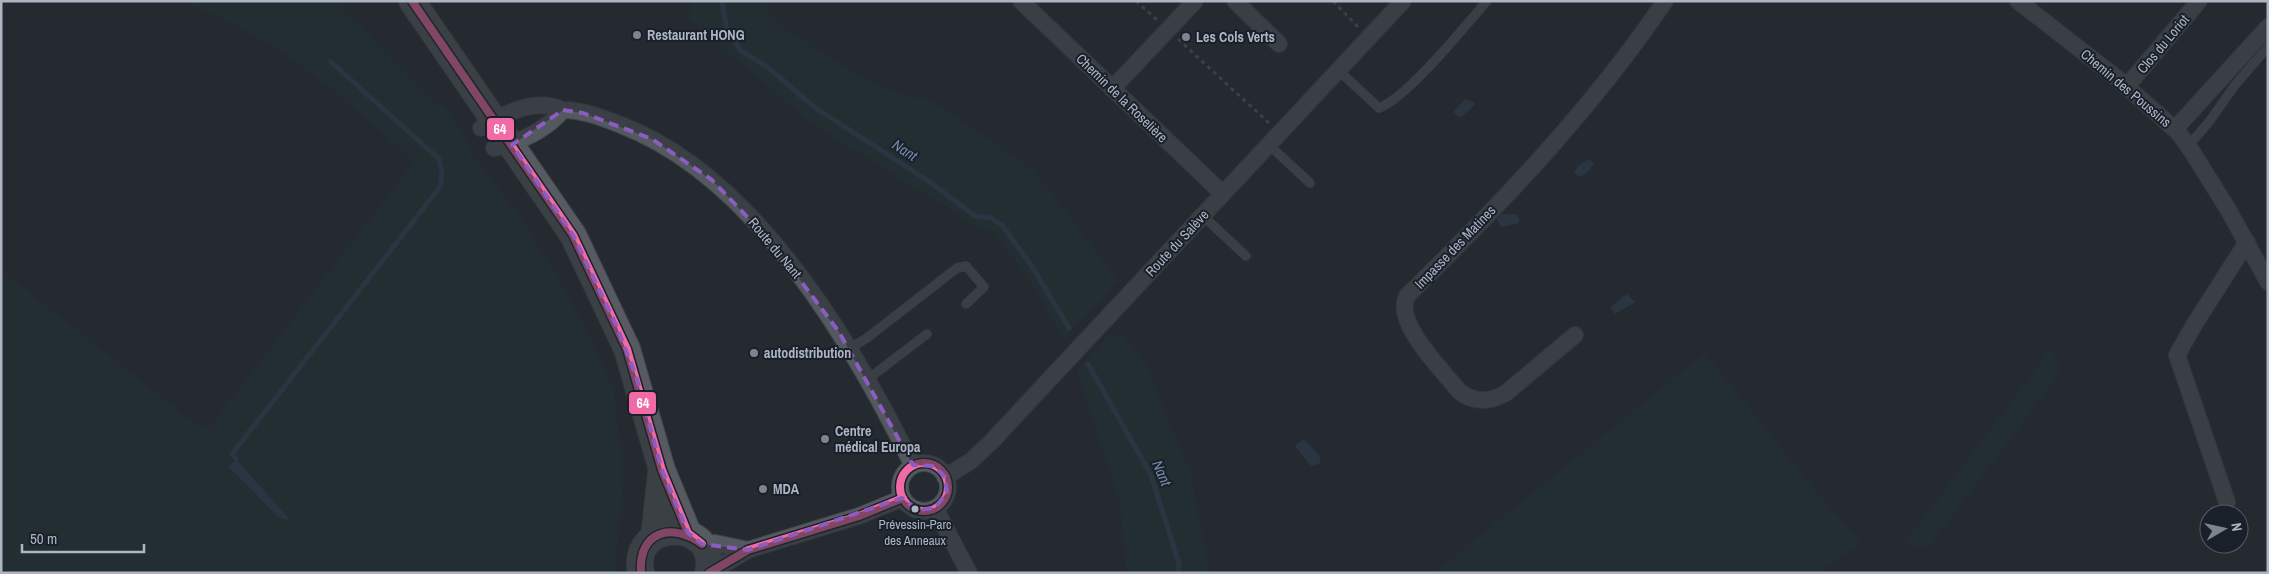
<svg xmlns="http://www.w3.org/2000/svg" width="2269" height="574" viewBox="0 0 2269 574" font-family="'Archivo Narrow',sans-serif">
<rect width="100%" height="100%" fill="#252a30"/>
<path fill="#233436" d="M186 1H332L362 28 435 104 444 105 465 136 470 152 518 213 545 256 585 326 613 388 621 447 622 496 615 573H1V270L198 426 209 428 414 162C371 122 329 83 280 51 250 31 218 17 186 1Z
M695 1H757L789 32 878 87 936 103 1033 170 1119 281 1064 338 1030 281 991 228 981 229 811 123 688 18Z
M1122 334 1145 362 1191 475 1210 573H1127L1120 504 1077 370 1107 337Z
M2051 350 2061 371 1928 548 1903 545Z
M1705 353 1813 488 1861 542 1819 573H1434Z"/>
<path fill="#334258" d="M1465 99 1474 102 1475 105 1460 118 1453 112Z
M1589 159 1594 163 1587 173 1579 177 1574 173 1578 166Z
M1502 214H1516L1520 220 1517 224 1500 227 1497 219Z
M1627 294 1635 302 1615 314 1610 307Z
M1304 439 1321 458 1319 464 1311 466 1295 446Z
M236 459 291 521 277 516 229 467Z"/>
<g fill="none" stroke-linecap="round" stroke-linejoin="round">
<path stroke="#334258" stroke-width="5" d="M722 1 726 26 740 50 770 69 814 107 927 180 975 216 991 218 1002 225 1031 265 1069 328
M1088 364 1151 475 1179 564 1178 573
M236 459 232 454 440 187 442 172 439 159 331 62"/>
<g stroke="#42464b" stroke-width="10">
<path id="lane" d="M1338 70 1379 108C1407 98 1465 26 1487 1
M1269 145 1310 183
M2188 146 2209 122 2235 85 2268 47
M1203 216 1246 256
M850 348 867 338 957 268 966 266 984 287 966 304
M868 379 927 334"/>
</g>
<g stroke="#42464b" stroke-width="18">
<path id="street" d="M1021 1 1223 194
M1235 1 1279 44
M2018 1 2118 79 2178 132 2191 150 2229 211 2268 282
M2127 86 2199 1
M1112 89 1195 1
M563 110C583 110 603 118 621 125 755 176 853 343 913 466
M481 128C504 113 536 97 563 110 546 130 519 143 494 148
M2175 129 2268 27
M1575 335 1506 393C1490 402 1475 404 1459 391 1443 371 1393 322 1407 296 1500 205 1592 109 1665 1
M900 487a24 24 0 1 1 48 0a24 24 0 1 1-48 0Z
M945 477 971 461 992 441 1403 1
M2227 502 2177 355 2194 325 2247 242
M935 508 969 573
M702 544 715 543 748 550
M709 573 748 550 859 516 903 498"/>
</g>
<g stroke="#42464d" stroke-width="28">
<path id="primary" d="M412 1 573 235 627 349 662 470 688 533
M654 537 661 473
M641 573C629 518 720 518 708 573"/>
</g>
<path stroke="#575c63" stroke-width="3" stroke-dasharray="4 4" stroke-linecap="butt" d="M1136 1 1157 20
M1333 1 1358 27
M1178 39 1269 123"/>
<use href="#lane" stroke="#54585f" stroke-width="9"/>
<use href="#street" stroke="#54585f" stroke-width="16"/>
<use href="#primary" stroke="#575b61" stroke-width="26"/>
<g stroke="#19202a" stroke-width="11">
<path id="bus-1" d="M412 1 573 235 627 349 662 470 688 533 702 544
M900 487a24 24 0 1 1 48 0a24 24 0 1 1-48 0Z
M641 573C638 531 672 522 702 544
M709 573 748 550 859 516 903 498"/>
</g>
<use href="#bus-1" stroke="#f169a5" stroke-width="8"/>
</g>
<path d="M0 0H2269V574H0ZM563 110 583 113 652 139 712 180 773 244 839 332 913 465 934 466 945 477 947 492 935 508 917 510 902 498 748 550 702 544 688 533 662 470 636 376 616 325 573 235 512 145Z" fill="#252a30" fill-opacity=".55" fill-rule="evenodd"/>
<path fill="none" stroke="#8c5cc0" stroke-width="4" stroke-dasharray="10 6" stroke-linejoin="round" d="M563 110 583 113 652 139 712 180 773 244 839 332 913 465 934 466 945 477 947 492 935 508 917 510 902 498 748 550 702 544 688 533 662 470 636 376 616 325 573 235 512 145Z"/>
<g fill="#7d8490" stroke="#19202a" stroke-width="2">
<circle cx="637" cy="35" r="5"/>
<circle cx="1186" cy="37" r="5"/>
<circle cx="754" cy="353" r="5"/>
<circle cx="825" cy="439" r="5"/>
<circle cx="763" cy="489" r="5"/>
</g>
<circle fill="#adb5c3" stroke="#19202a" stroke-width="2" cx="915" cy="509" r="4.5"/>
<g text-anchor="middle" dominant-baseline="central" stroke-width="4" stroke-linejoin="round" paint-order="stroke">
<g font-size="13" fill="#adb5c3" stroke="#19202a">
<text x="915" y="524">Prévessin-Parc<tspan x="915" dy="16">des Anneaux</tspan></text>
</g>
<g font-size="14" font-weight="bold" fill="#adb5c3" stroke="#19202a" text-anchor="start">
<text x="647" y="35">Restaurant HONG</text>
<text x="1196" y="37">Les Cols Verts</text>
<text x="764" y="353">autodistribution</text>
<text x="835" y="431">Centre<tspan x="835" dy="16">médical Europa</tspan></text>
<text x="773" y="489">MDA</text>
</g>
<g font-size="14" fill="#adb5c3" stroke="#19202a">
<text transform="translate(2163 44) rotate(-50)">Clos du Loriot</text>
<text transform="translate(2126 88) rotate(40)">Chemin des Poussins</text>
<text transform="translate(1122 98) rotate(44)">Chemin de la Roselière</text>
<text transform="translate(1177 243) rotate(-47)">Route du Salève</text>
<text transform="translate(1455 247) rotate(-46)">Impasse des Matines</text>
<text transform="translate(775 248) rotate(50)">Route du Nant</text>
</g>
<g font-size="15" font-style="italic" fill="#768caa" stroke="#19202a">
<text transform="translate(905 150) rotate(33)">Nant</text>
<text transform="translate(1162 473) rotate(67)">Nant</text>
</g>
</g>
<g stroke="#19202a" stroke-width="2">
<rect x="486" y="117" width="29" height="24" rx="5" fill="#f169a5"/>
<rect x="628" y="391" width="29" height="24" rx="5" fill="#f169a5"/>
</g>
<g font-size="14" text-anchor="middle" font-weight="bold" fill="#fff">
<text x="500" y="134">64</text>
<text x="643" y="408">64</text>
</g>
<rect width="2269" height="574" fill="none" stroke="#adb5c3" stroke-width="5"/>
<g transform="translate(2224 529) rotate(81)"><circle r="24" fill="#19202a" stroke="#545c67"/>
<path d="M0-4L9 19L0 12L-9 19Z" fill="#7d8490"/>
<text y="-8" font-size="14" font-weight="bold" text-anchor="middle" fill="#adb5c3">N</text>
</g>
<path d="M22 544v8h122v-8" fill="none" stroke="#adb5c3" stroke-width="2.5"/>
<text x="30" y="544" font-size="15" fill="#adb5c3" stroke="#19202a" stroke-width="4" paint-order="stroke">50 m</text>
</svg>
